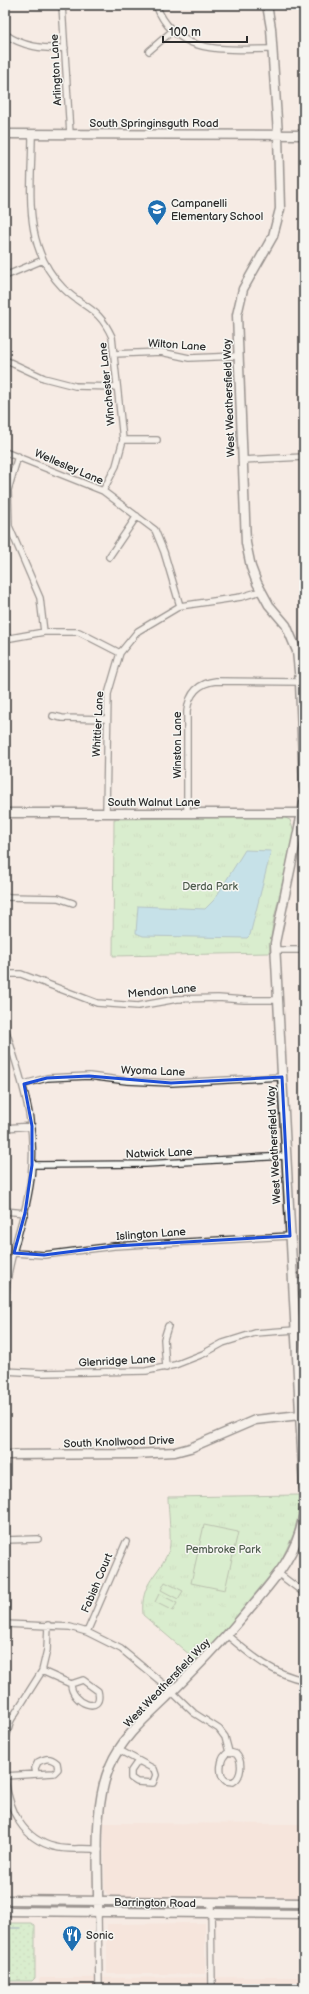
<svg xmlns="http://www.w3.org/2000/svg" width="309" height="1994" viewBox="0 0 309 1994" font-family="'Balsamiq Sans',sans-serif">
<defs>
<pattern id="grass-dots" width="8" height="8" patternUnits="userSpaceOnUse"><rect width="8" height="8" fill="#b7efb3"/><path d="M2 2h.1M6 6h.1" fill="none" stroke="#9ecd9a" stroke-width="1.8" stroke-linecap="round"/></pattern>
<pattern id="park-tufts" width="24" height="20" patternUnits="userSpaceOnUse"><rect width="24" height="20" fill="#b7efb3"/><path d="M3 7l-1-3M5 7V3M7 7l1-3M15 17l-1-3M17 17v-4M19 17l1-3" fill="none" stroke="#9ecd9a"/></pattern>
</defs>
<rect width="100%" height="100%" fill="#f6ebe4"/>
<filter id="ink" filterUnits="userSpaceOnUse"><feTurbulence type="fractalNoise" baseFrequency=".025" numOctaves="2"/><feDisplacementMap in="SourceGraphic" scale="8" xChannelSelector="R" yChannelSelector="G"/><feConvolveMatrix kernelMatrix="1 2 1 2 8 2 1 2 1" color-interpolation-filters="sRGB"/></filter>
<g filter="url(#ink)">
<path fill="#f6ddd3" d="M104 1823 304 1824V1900L109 1896 105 1891Z
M205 1923V1974H107V1924Z
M304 1977V1989H39V1978Z"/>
<path fill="url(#grass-dots)" stroke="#718d6f" d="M5 1923H31L35 1926V1978L32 1981H5Z"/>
<path fill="url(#park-tufts)" stroke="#718d6f" d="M283 817 290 820 294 832 273 923 269 953 113 956 114 819Z
M299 1495V1512L294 1533 280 1563 223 1633 197 1661 143 1615C140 1581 159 1576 169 1550 172 1542 168 1507 168 1497Z"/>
<path fill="#b7efb3" stroke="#718d6f" d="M204 1525 238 1532 225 1590 191 1583Z
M165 1582 183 1591 178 1599 161 1590Z
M159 1594 177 1603 173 1611 155 1602Z"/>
<path fill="#8dd6ee" stroke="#6692a0" d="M245 850 271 851 250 935 247 938 143 936 136 933 138 906 205 909 214 900Z"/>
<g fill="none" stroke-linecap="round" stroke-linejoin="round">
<path stroke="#6692a0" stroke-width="1.5" d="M5 1928H20"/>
<g stroke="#2b2b2b" stroke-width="8">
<path id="street" d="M62 5 70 134
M156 5C176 57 226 49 272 49
M5 34C23 47 43 49 65 48
M149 51 171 32
M32 134C32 189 21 245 63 288 84 309 98 306 112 337L123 440 116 466 103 491
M5 276 43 260
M114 354 161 352 189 358 238 356
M5 360 44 378 75 386 117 387
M123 440H157
M5 452 103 491 155 530 164 552 180 606
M18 456 8 490 9 526 40 598 44 632
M242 460 304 457
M109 557 137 516
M5 639 44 632H79L120 653
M53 716 62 718 106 719
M187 812V711C189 694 198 683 216 681L300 682
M106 813 108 694 120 653 138 631 180 606 241 597 261 591
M5 897 58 898 73 903
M275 950H304
M5 974H21L97 1003 138 1006 177 999 218 998 244 1000H277
M5 1028C24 1087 41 1133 28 1196 22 1228 7 1262 6 1294 3 1404 6 1514 6 1624
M24 1084 47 1078 89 1076 127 1081 171 1083 282 1077
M5 1128 32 1126
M32 1165 145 1164 286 1156
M5 1211 25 1213
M14 1253 44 1255 114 1246 290 1236
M293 1282H304
M166 1368 164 1339 168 1326
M5 1371 41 1373 146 1371 175 1365 203 1354 223 1343 255 1333 295 1330
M5 1540 38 1539
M279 1574 304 1593
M5 1624 70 1627 87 1632 121 1649 166 1686 194 1713 219 1729 225 1737 229 1752
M87 1632 126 1542
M227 1635C251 1655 272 1674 304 1680
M42 1671 71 1684
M83 1680 98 1691C104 1716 71 1703 71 1684Z
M119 1750 154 1769 156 1775 153 1783 137 1782 131 1778V1771L138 1761
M229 1752 236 1754C243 1761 242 1777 233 1782L226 1781C218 1775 219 1757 229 1752Z
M5 1755V1741L11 1720 42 1671 47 1650 48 1625
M5 1776 54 1773 58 1769 57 1763C50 1757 46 1758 38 1762L35 1768 36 1774
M5 1780C10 1811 22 1839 55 1847 69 1851 85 1847 99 1850
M211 1903 212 1989
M98 1913 99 1989"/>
</g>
<g stroke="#2b2b2b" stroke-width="11">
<path id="secondary" d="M267 5 271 28 278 135 280 209 273 236 243 289 237 315 246 543 251 567 257 583 269 605 286 625 297 651 300 682 304 787
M5 134 304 135
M304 803 275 943 304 1488
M5 813H302
M5 1455 134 1454 175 1452 190 1448 255 1420 300 1415
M5 1900 304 1903
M5 1911 304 1914
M98 1913C99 1868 92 1807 110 1766 121 1739 145 1718 166 1698 195 1669 224 1640 250 1608 275 1579 300 1551 304 1511"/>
</g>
<use href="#street" stroke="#f6f6f2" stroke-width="5.5"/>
<use href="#secondary" stroke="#f6f6f2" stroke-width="8"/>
</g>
</g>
<path d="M0 0H309V1994H0ZM89 1076 171 1083 282 1077 290 1236 114 1246 44 1255 14 1253 25 1213 32 1165V1126L24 1084 47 1078Z" fill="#f6ebe4" fill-opacity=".55" fill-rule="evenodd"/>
<path fill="none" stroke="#1d4ed8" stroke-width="3" stroke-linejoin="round" d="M89 1076 171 1083 282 1077 290 1236 114 1246 44 1255 14 1253 25 1213 32 1165V1126L24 1084 47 1078Z"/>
<defs>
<g id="school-pin" transform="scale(1)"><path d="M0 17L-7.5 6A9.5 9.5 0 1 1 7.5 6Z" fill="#1f6fb2" stroke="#f6f6f2"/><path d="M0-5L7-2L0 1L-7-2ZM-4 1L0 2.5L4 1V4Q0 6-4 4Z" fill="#fff"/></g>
<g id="restaurant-pin" transform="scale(1)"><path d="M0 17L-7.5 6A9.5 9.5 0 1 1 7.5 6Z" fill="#1f6fb2" stroke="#f6f6f2"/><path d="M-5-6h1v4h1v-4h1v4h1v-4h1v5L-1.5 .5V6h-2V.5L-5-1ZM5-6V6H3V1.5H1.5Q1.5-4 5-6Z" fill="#fff"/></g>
</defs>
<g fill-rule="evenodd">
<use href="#school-pin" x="157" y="209"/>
<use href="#restaurant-pin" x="72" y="1935"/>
</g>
<g text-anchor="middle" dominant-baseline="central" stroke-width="3" stroke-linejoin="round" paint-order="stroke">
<g font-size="11" fill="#2b2b2b" stroke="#f6f6f2">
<text transform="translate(56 70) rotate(-93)">Arlington Lane</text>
<text x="154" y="123">South Springinsguth Road</text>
<text transform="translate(177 345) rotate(4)">Wilton Lane</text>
<text transform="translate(107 384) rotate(-96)">Winchester Lane</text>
<text transform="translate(229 398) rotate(-92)">West Weathersfield Way</text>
<text transform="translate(69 467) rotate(23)">Wellesley Lane</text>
<text transform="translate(98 724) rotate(-87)">Whittier Lane</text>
<text transform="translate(177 745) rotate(-90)">Winston Lane</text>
<text x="154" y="802">South Walnut Lane</text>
<text transform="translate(162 991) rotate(-5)">Mendon Lane</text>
<text transform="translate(153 1071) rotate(2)">Wyoma Lane</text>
<text transform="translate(274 1145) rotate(-93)">West Weathersfield Way</text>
<text transform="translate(159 1153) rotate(-2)">Natwick Lane</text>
<text transform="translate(151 1234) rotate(-4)">Islington Lane</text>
<text transform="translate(117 1361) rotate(-3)">Glenridge Lane</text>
<text transform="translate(119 1442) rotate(-2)">South Knollwood Drive</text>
<text transform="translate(97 1583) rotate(-67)">Fabish Court</text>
<text transform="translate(167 1683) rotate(-46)">West Weathersfield Way</text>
<text transform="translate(155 1903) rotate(1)">Barrington Road</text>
</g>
<g font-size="11" fill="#2b2b2b" stroke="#f6f6f2" text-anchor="start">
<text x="171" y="203">Campanelli<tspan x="171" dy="13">Elementary School</tspan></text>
<text x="86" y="1935">Sonic</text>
</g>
<g font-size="11" fill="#4e5c4d" stroke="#f6f6f2">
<text x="210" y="886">Derda Park</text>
<text x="223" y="1549">Pembroke Park</text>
</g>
</g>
<rect width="309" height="1994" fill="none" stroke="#f6f6f2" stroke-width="20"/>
<rect x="10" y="10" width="289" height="1974" fill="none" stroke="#2b2b2b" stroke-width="1.5" filter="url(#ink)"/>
<path d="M163 36v6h84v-6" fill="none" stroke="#2b2b2b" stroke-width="2"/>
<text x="169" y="36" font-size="12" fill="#2b2b2b" stroke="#f6f6f2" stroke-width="3" paint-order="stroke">100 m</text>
</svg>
